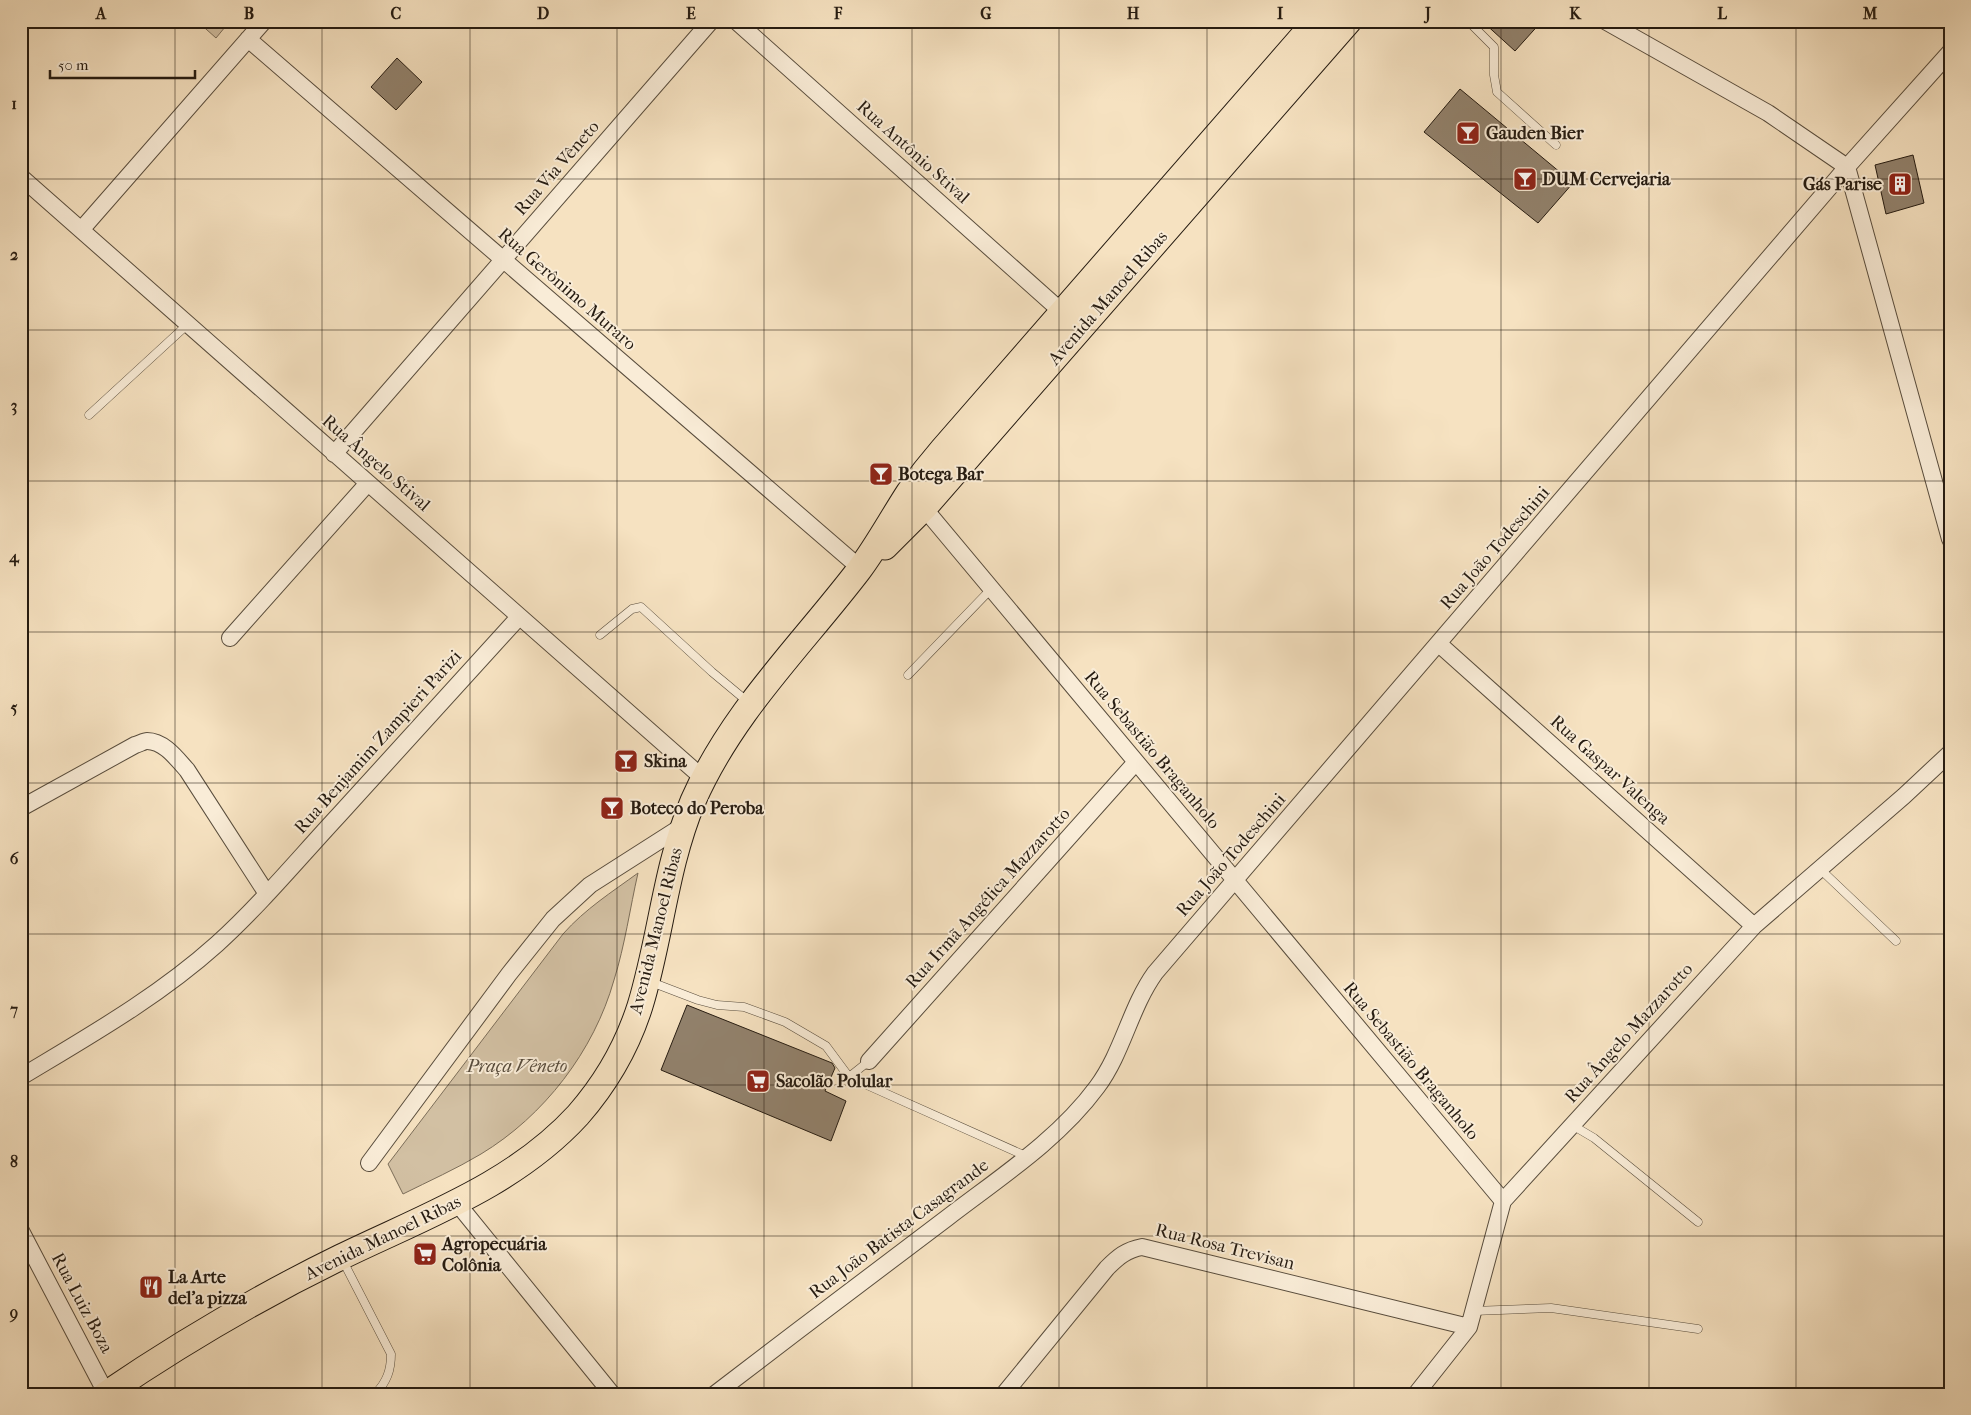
<svg xmlns="http://www.w3.org/2000/svg" width="1971" height="1415" viewBox="0 0 1971 1415" font-family="'IM FELL French Canon',serif">
<rect width="100%" height="100%" fill="#f6e2c1"/>
<filter id="stains"><feTurbulence type="fractalNoise" baseFrequency=".004" numOctaves="4"/><feColorMatrix values="0 0 0 0 .2 0 0 0 0 .09 0 0 0 0 .02 0 0 0 .5 -.17"/></filter>
<radialGradient id="worn" r=".72"><stop offset=".6" stop-color="#630" stop-opacity="0"/><stop offset="1" stop-color="#630" stop-opacity=".3"/></radialGradient>
<path fill="#d2c0a3" stroke="#7c6e5a" d="M197 21H230L216 38Z
M638 873C630 908 625 945 614 980 594 1051 544 1116 481 1154 456 1169 429 1181 403 1194L388 1164 563 934C585 909 612 892 638 873Z"/>
<path fill="#92826d" stroke="#251b11" d="M1482 21H1542L1515 51Z
M397 58 422 82 396 110 371 87Z
M1460 89 1573 183 1538 223 1424 132Z
M1913 155 1924 203 1886 214 1875 165Z
M687 1005 832 1063 835 1068 825 1091 846 1101 831 1141 661 1070Z"/>
<g fill="none" stroke-linecap="round" stroke-linejoin="round">
<g stroke="#594d3d" stroke-width="9">
<path id="lane" d="M1468 21 1494 47V75L1497 92 1556 145
M89 415 188 324
M600 635 632 609 641 607 712 672 748 702
M908 675 991 589
M1820 869 1896 941
M651 982 698 1000 717 1005 744 1007 785 1022 826 1046 849 1077 1028 1157
M849 1077 869 1061
M1572 1125 1594 1138 1698 1222
M342 1259 391 1354C391 1370 387 1382 375 1394
M1473 1311 1551 1308 1698 1329"/>
</g>
<g stroke="#594d3d" stroke-width="18">
<path id="street" d="M736 21 1062 312
M1605 21 1768 113 1847 167 1950 539
M248 39 860 568
M21 177 704 779
M81 230 264 21
M334 454 711 21
M924 508 1503 1201
M230 638 368 483
M1439 644 1754 926
M21 808 135 745C139 744 144 741 147 741 164 741 177 759 187 770L267 894
M869 1061 1136 762
M21 1077C89 1036 158 997 217 944 261 904 299 858 339 815 399 749 459 683 519 617
M369 1163 509 974 553 919 590 885 684 825
M457 1203 612 1394
M21 1231 106 1393
M715 1394C792 1335 870 1276 947 1218 999 1178 1058 1140 1097 1087 1123 1052 1130 1008 1155 973L1847 167 1950 52
M1004 1394 1107 1268C1118 1257 1126 1250 1142 1247L1469 1327
M1416 1394 1469 1327 1503 1201 1754 926 1904 796 1950 753"/>
</g>
<g stroke="#251b11" stroke-width="27">
<path id="primary" d="M885 547 924 508 1349 21
M106 1394C181 1343 259 1297 341 1257 423 1217 514 1185 578 1115 606 1083 627 1047 640 1006 661 938 665 868 693 801 732 712 801 646 859 570 877 546 892 518 909 492 919 478 930 464 942 450L1316 21"/>
</g>
<path stroke="#251b11" stroke-width="3" stroke-dasharray="4 2.5" stroke-linecap="butt" d="M227 21 236 29"/>
<use href="#lane" stroke="#f9ecd7" stroke-width="8"/>
<use href="#street" stroke="#f9ecd7" stroke-width="16"/>
<use href="#primary" stroke="#f6e2c1" stroke-width="25"/>
</g>
<path fill="none" stroke="#251b11" stroke-width="1" stroke-opacity="0.55" d="M175 21V1394M322 21V1394M470 21V1394M617 21V1394M764 21V1394M912 21V1394M1059 21V1394M1207 21V1394M1354 21V1394M1501 21V1394M1649 21V1394M1796 21V1394M21 179H1950M21 330H1950M21 481H1950M21 632H1950M21 783H1950M21 934H1950M21 1085H1950M21 1236H1950"/>
<defs>
<g id="bar-square" transform="scale(1.25)"><rect x="-9" y="-9" width="18" height="18" rx="4" fill="#8f2418" stroke="#f9ecd7"/><path d="M-6-5H6L.8 .8V4.5H3.5V6h-7V4.5H-.8V.8Z" fill="#fff"/></g>
<g id="building-square" transform="scale(1.25)"><rect x="-9" y="-9" width="18" height="18" rx="4" fill="#8f2418" stroke="#f9ecd7"/><path d="M-4-6H4V6H1V3H-1V6H-4ZM-2.5-4.3h1.7v1.8h-1.7ZM.8-4.3h1.7v1.8H.8ZM-2.5-1h1.7V.8h-1.7ZM.8-1h1.7V.8H.8Z" fill="#fff"/></g>
<g id="supermarket-square" transform="scale(1.25)"><rect x="-9" y="-9" width="18" height="18" rx="4" fill="#8f2418" stroke="#f9ecd7"/><path d="M-6-5.5h2.5l.6 2H6L4.5 2H-2.5L-4.4-4H-6ZM-1.5 3.2a1.3 1.3 0 1 0 .1 0ZM3 3.2a1.3 1.3 0 1 0 .1 0Z" fill="#fff"/></g>
<g id="restaurant-square" transform="scale(1.25)"><rect x="-9" y="-9" width="18" height="18" rx="4" fill="#8f2418" stroke="#f9ecd7"/><path d="M-5-6h1v4h1v-4h1v4h1v-4h1v5L-1.5 .5V6h-2V.5L-5-1ZM5-6V6H3V1.5H1.5Q1.5-4 5-6Z" fill="#fff"/></g>
</defs>
<g fill-rule="evenodd">
<use href="#bar-square" x="1468" y="133"/>
<use href="#bar-square" x="1525" y="179"/>
<use href="#building-square" x="1900" y="184"/>
<use href="#bar-square" x="881" y="474"/>
<use href="#bar-square" x="626" y="761"/>
<use href="#bar-square" x="612" y="808"/>
<use href="#supermarket-square" x="758" y="1081"/>
<use href="#supermarket-square" x="425" y="1254"/>
<use href="#restaurant-square" x="151" y="1287"/>
</g>
<g text-anchor="middle" dominant-baseline="central" stroke-width="4" stroke-linejoin="round" paint-order="stroke">
<g font-size="18" font-weight="bold" fill="#251b11" stroke="#f9ecd7" text-anchor="start">
<text x="1486" y="133">Gauden Bier</text>
<text x="1542" y="179">DUM Cervejaria</text>
<text x="1882" y="184" text-anchor="end">Gás Parise</text>
<text x="898" y="474">Botega Bar</text>
<text x="644" y="761">Skina</text>
<text x="630" y="808">Boteco do Peroba</text>
<text x="776" y="1081">Sacolão Polular</text>
<text x="442" y="1244">Agropecuária<tspan x="442" dy="21">Colônia</tspan></text>
<text x="168" y="1277">La Arte<tspan x="168" dy="21">del'a pizza</tspan></text>
</g>
<g font-size="18" fill="#251b11" stroke="#f9ecd7">
<text transform="translate(913 152) rotate(42)">Rua Antônio Stival</text>
<text transform="translate(557 168) rotate(-49)">Rua Via Vêneto</text>
<text transform="translate(567 289) rotate(41)">Rua Gerônimo Muraro</text>
<text transform="translate(1108 298) rotate(-49)">Avenida Manoel Ribas</text>
<text transform="translate(376 463) rotate(41)">Rua Ângelo Stival</text>
<text transform="translate(1495 548) rotate(-49)">Rua João Todeschini</text>
<text transform="translate(378 742) rotate(-48)">Rua Benjamim Zampieri Parizi</text>
<text transform="translate(1152 750) rotate(50)">Rua Sebastião Braganholo</text>
<text transform="translate(1610 770) rotate(42)">Rua Gaspar Valenga</text>
<text transform="translate(1231 855) rotate(-49)">Rua João Todeschini</text>
<text transform="translate(988 898) rotate(-48)">Rua Irmã Angélica Mazzarotto</text>
<text transform="translate(656 931) rotate(-76)">Avenida Manoel Ribas</text>
<text transform="translate(1629 1033) rotate(-48)">Rua Ângelo Mazzarotto</text>
<text transform="translate(1411 1061) rotate(50)">Rua Sebastião Braganholo</text>
<text transform="translate(899 1229) rotate(-37)">Rua João Batista Casagrande</text>
<text transform="translate(383 1238) rotate(-26)">Avenida Manoel Ribas</text>
<text transform="translate(1225 1247) rotate(14)">Rua Rosa Trevisan</text>
<text transform="translate(82 1303) rotate(62)">Rua Luiz Boza</text>
</g>
<g font-size="18" font-style="italic" fill="#594d3d" stroke="#f9ecd7">
<text x="517" y="1066">Praça Vêneto</text>
</g>
</g>
<rect width="1971" height="1415" fill="none" stroke="#f6e2c1" stroke-width="55"/>
<path d="M50 70v8h145v-8" fill="none" stroke="#251b11" stroke-width="2.5"/>
<text x="58" y="70" font-size="15" fill="#251b11" stroke="#f9ecd7" stroke-width="4" paint-order="stroke">50 m</text>
<rect x="28" y="28" width="1916" height="1360" fill="none" stroke="#251b11" stroke-width="2"/>
<g font-size="16" text-anchor="middle" font-weight="bold" fill="#251b11">
<text x="101" y="19">A</text>
<text x="249" y="19">B</text>
<text x="396" y="19">C</text>
<text x="543" y="19">D</text>
<text x="691" y="19">E</text>
<text x="838" y="19">F</text>
<text x="986" y="19">G</text>
<text x="1133" y="19">H</text>
<text x="1280" y="19">I</text>
<text x="1428" y="19">J</text>
<text x="1575" y="19">K</text>
<text x="1722" y="19">L</text>
<text x="1870" y="19">M</text>
<text x="14" y="109">1</text>
<text x="14" y="260">2</text>
<text x="14" y="411">3</text>
<text x="14" y="562">4</text>
<text x="14" y="713">5</text>
<text x="14" y="864">6</text>
<text x="14" y="1015">7</text>
<text x="14" y="1167">8</text>
<text x="14" y="1318">9</text>
</g>
<rect width="100%" height="100%" filter="url(#stains)"/>
<rect width="100%" height="100%" fill="url(#worn)"/>
</svg>
